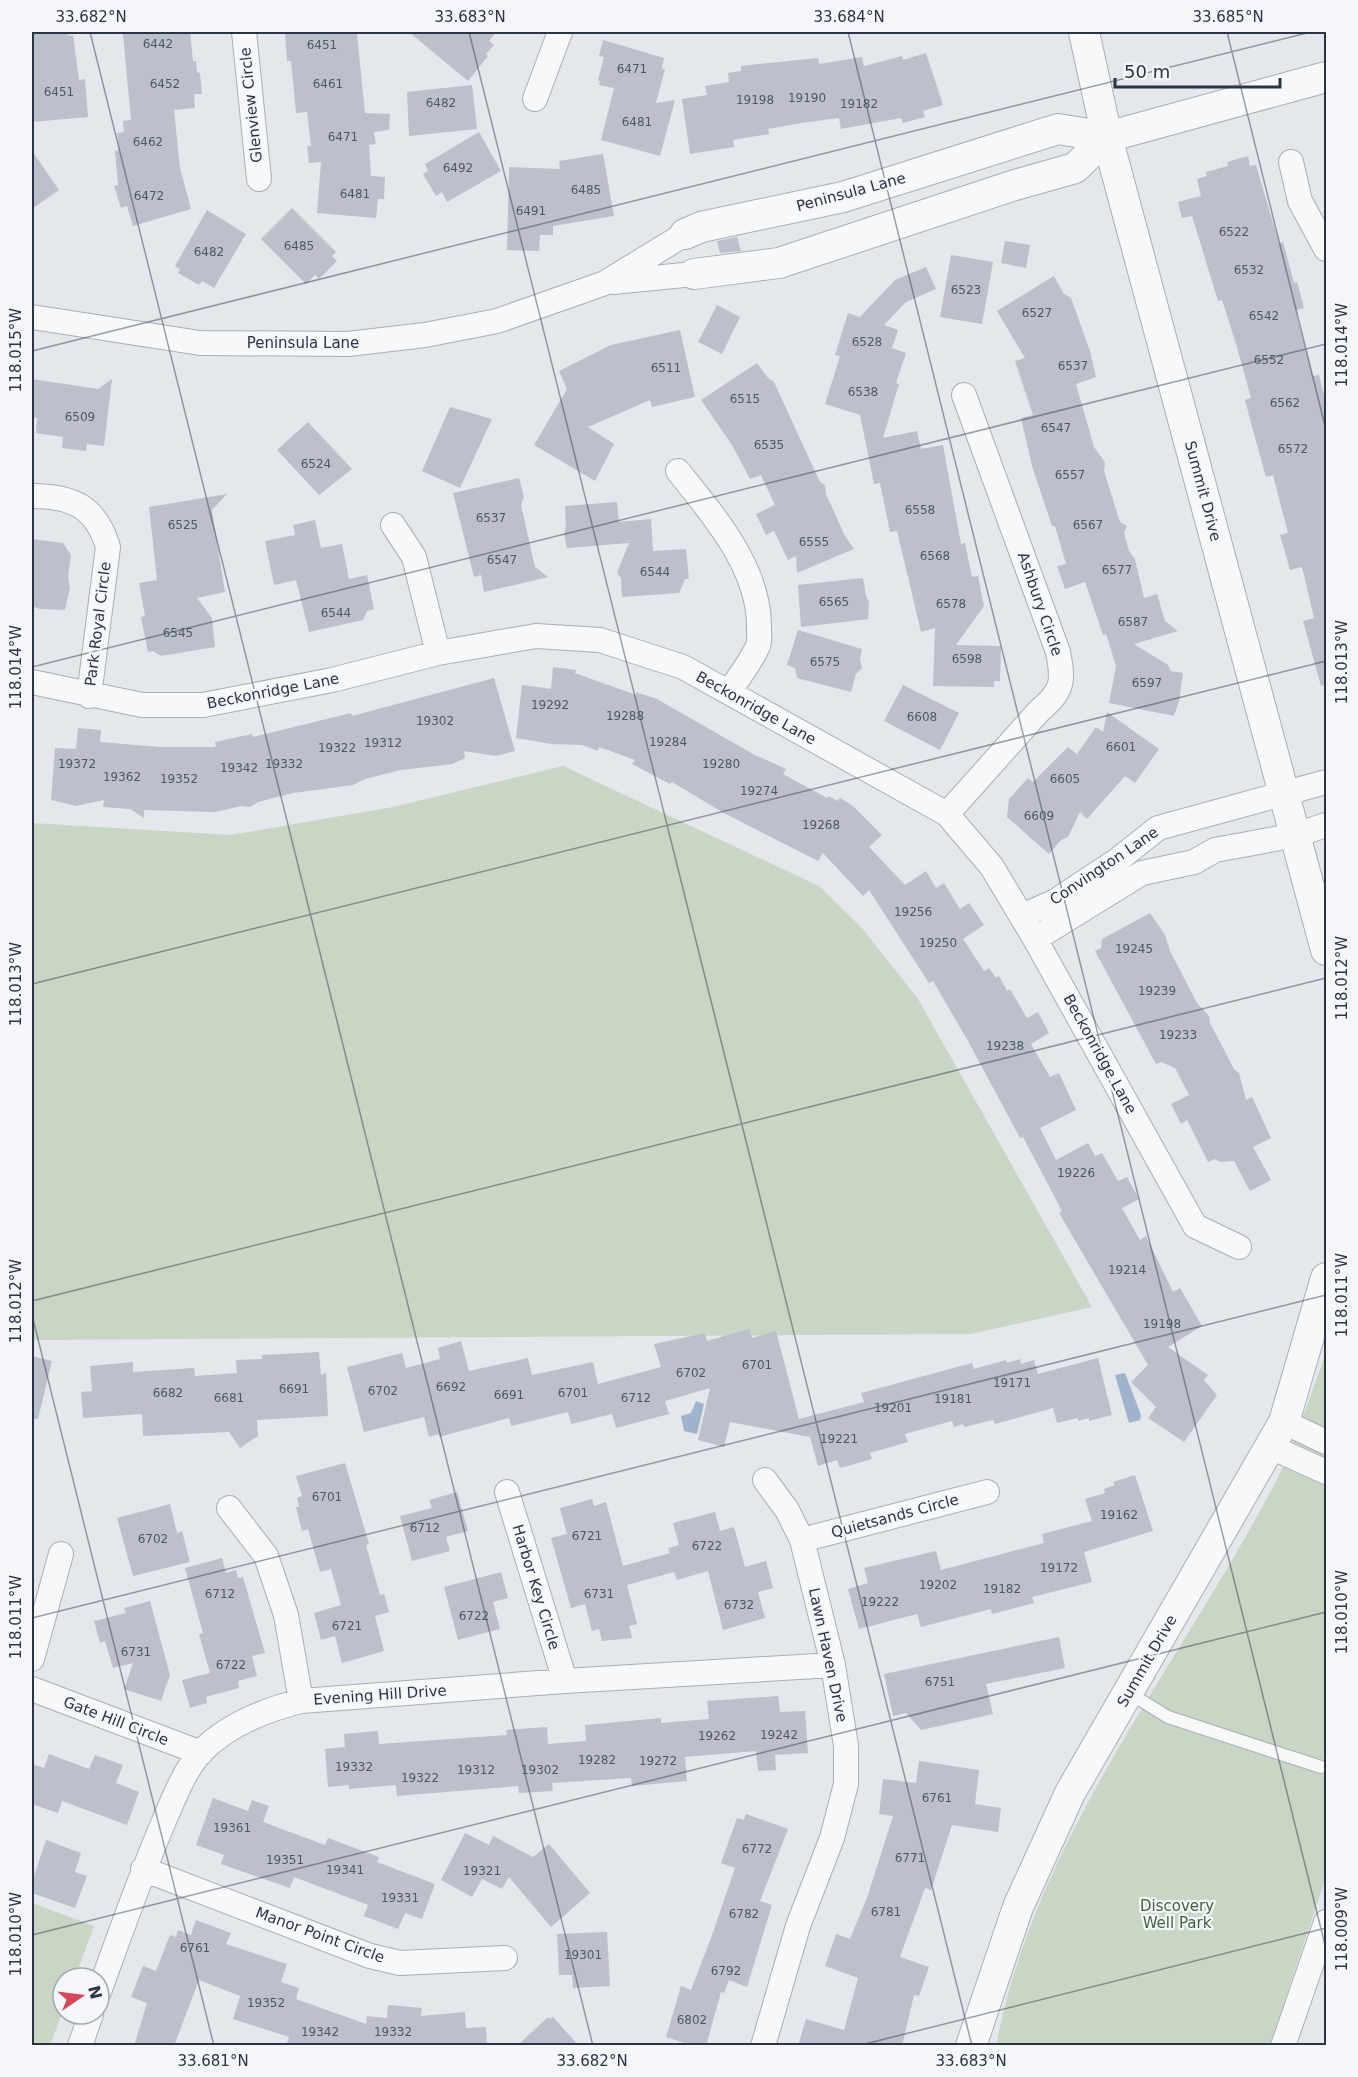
<svg xmlns="http://www.w3.org/2000/svg" width="1358" height="2077" viewBox="0 0 1358 2077" font-family="'DejaVu Sans',sans-serif">
<rect width="100%" height="100%" fill="#e4e7ec"/>
<path fill="#c9d6c5" d="M563 766 819 886 862 928 918 999 1092 1307 971 1334 32 1340V823L231 835 393 807Z
M1326 1353V1877L1270 2045 996 2046C1036 1836 1178 1669 1275 1483 1296 1443 1310 1395 1326 1353Z
M32 1903 94 1926 75 1978H63V2011L50 2045H32Z"/>
<path fill="#9fb4cc" d="M1125 1373 1141 1415 1140 1420 1129 1423 1115 1375Z
M696 1401 704 1404 697 1434 684 1431 681 1416 691 1413Z"/>
<path fill="#bbc0ca" d="M32 32H68L69 36 73 35 79 80 85 79 88 117 32 122Z
M128 32H190L193 61H196L197 72 200 73 202 94H194L195 108 174 110 180 168 191 209 133 226 127 206 121 208 114 186 118 185 115 151 119 150 117 133 124 132 123 121 131 120 123 34Z
M285 32 357 34 365 113 390 114 389 130 374 132 376 144 369 145 371 176 385 177 384 199H378L376 218 317 213 321 162 309 163 307 146H311L307 112 296 113 291 61H287Z
M409 32H496L489 41 494 45 486 54 488 56 468 81Z
M603 40 664 58 662 69H665L656 103 675 100 660 156 601 140 614 88 599 85 600 81 598 80 604 57 599 56Z
M926 53 943 105 923 111 925 117 903 123 901 118 841 129 839 118 801 123 768 129 769 134 733 140 734 147 690 154 682 99 707 95 705 86 729 82 728 73 741 71V66L818 58 819 64 862 57 864 66 902 56 903 60Z
M472 85 477 129 409 136 407 92Z
M479 132 501 171 447 202 442 192 436 196 423 174 428 171 425 164Z
M32 151 59 190 32 209Z
M603 154 614 216 553 226V235H540L539 251 507 250 509 167 560 169 559 161Z
M1248 156 1250 166 1256 165 1279 243 1283 242 1294 283 1297 282 1304 308 1296 310 1298 322 1313 376 1319 375 1326 403V685L1321 686 1303 621 1314 618 1302 567 1290 570 1280 535 1288 533 1273 475 1266 477 1254 434 1245 400 1251 398 1236 344 1222 300 1218 301 1192 216 1182 218 1178 202 1201 196 1197 179 1207 176 1206 172 1228 166 1227 162Z
M292 208 336 252 332 256 337 261 319 279 315 275 306 284 261 239Z
M207 210 246 234 214 288 202 281 199 285 178 273 180 269 175 266Z
M737 237 741 251 720 253 717 241Z
M1005 241 1030 245 1026 268 1001 263Z
M951 255 993 262 982 324 940 317Z
M926 267 936 289 906 302 884 325 898 330 892 348 906 353 896 383 899 384 883 438 917 431 921 449 943 445 961 544 965 543 972 577 978 576 984 606 956 645 1001 646 1000 681H994V687L933 686 935 628 921 632 897 531 890 532 880 483 874 484 860 415 825 404 840 356 835 355 848 313 860 317 895 280Z
M1054 276 1064 294 1071 298 1090 351 1096 377 1076 384 1094 447 1105 462 1104 471 1120 522 1127 526 1124 533 1129 551 1135 559 1144 598 1157 594 1165 621 1178 631 1134 644 1168 665 1171 671 1183 673 1179 701 1174 716 1109 703 1116 666 1106 634 1103 635 1085 582 1065 589 1057 566 1066 564 1055 526H1052L1032 466 1021 418 1033 415 1015 361 1025 358 997 311Z
M717 305 740 317 722 354 698 342Z
M680 330 695 397 652 407 650 400 588 427 614 444 595 481 534 445 567 389 559 371 611 345Z
M757 363 768 378 774 382 820 482 825 485 826 494 845 536 854 549 797 573 796 556 788 560 774 531 766 535 756 514 775 505 761 475 750 479 732 445 701 400Z
M32 379 98 389 112 379 104 446 87 444 86 451 62 448 63 437 36 433 37 418 32 417Z
M450 407 492 419 460 488 422 471Z
M308 422 352 469 319 495 277 450Z
M519 478 524 497 521 505 535 567 548 577 484 592 481 575 474 577 453 493Z
M227 494 212 510 225 592 197 598 212 618 215 647 161 656 153 651 148 652 141 617 145 616 139 583 157 580 149 507Z
M617 502 619 522 651 519 653 551 686 549 689 579H685L679 593 622 597 621 578 617 573 629 543 567 548 564 534 566 526 565 506Z
M315 520 321 548 342 544 349 579 367 575 374 609 367 611 363 620 309 632 296 580 274 585 265 541 295 535 293 525Z
M32 539 63 543 71 555 68 577 70 588 65 610 40 609 32 606Z
M863 578 866 596 869 602 868 619 801 627 798 585Z
M798 630 862 649 860 659 862 668 856 674 851 692 797 678 795 668 787 665Z
M553 667 576 670 575 673 636 695V692L657 699 753 754 786 769 783 774 827 798 828 796 838 801 840 798 853 806 882 835 869 847 905 885 926 871 936 888 944 883 960 909 969 903 984 925 963 939 984 971 989 968 996 978 999 976 1007 991 1010 989 1027 1018 1038 1012 1049 1033 1031 1044 1050 1077 1059 1073 1076 1110 1040 1128 1056 1160 1088 1143 1095 1156 1102 1153 1118 1181 1127 1177 1139 1199 1122 1208 1140 1240 1146 1236 1173 1292 1180 1288 1202 1326 1168 1347 1208 1375 1204 1380 1217 1395 1184 1442 1148 1418 1156 1407 1131 1382 1148 1365 1059 1213 1062 1211 1023 1137 1020 1138 968 1041 933 981 929 983 869 890 863 896 823 853 818 861 722 812 672 782 670 784 632 764 635 760 599 747 598 751 582 745 551 744 516 738 522 685 551 689Z
M494 678 515 751 496 756 464 751 465 758 452 764 401 770 365 779 353 785 293 793 258 802 250 807 242 806 215 812 144 810V818L130 809 103 807 104 800 76 806 51 800 55 748 76 749 78 728 101 730 100 742 160 747H216L215 742 252 734 253 737 351 713 352 716Z
M903 685 959 713 940 750 884 721Z
M1107 712 1159 749 1135 783 1125 776 1087 819 1080 812 1068 837 1061 840 1049 854 1007 817 1009 799 1028 778 1033 782 1068 747 1077 754 1096 727 1103 732Z
M1150 913 1165 935 1170 951 1197 1003 1209 1016 1210 1023 1234 1069 1239 1073 1246 1100 1252 1097 1271 1138 1253 1147 1271 1180 1250 1191 1234 1161 1220 1162 1215 1159 1208 1162 1187 1120 1181 1124 1171 1104 1189 1095 1175 1068 1161 1062 1156 1064 1095 951 1101 948 1102 939Z
M749 1329 752 1338 776 1331 799 1419 864 1402 861 1393 972 1363 974 1369 1006 1360 1007 1363 1020 1359 1021 1364 1034 1360 1038 1374 1098 1358 1112 1415 1089 1421V1418L1078 1421V1418L1057 1423 1053 1408 995 1424 993 1420 964 1427 963 1424 954 1427 952 1421 905 1434 908 1442 870 1453 872 1459 840 1468 837 1460 818 1466 810 1437 730 1422 724 1447 698 1440 710 1388 665 1401 669 1414 616 1428 612 1414 571 1424 568 1412 511 1426 509 1418 439 1437V1434L429 1437 424 1417 364 1432 347 1367 402 1353 406 1368 440 1359 438 1348 461 1341 469 1371 528 1358 532 1375 593 1362 598 1384 661 1367 654 1344 705 1333 707 1341Z
M319 1352 321 1375 326 1373 328 1416 257 1420 258 1436 240 1448 229 1432 143 1436 142 1414 83 1418 81 1392 92 1391 90 1366 133 1362V1372L194 1368 195 1376 237 1373 236 1360 262 1359V1355Z
M32 1356 52 1361 38 1419H32Z
M345 1463 369 1544 366 1545 380 1595 384 1594 389 1612 375 1616 384 1651 342 1663 335 1636 321 1640 314 1613 341 1605 331 1569 320 1572 308 1529 302 1531 296 1507H299L297 1498 302 1496 296 1476Z
M1135 1475 1153 1531 1084 1552 1092 1582 1032 1597 1034 1603 992 1614 991 1609 921 1627 917 1614 859 1629 848 1589 868 1583 864 1568 936 1551 941 1570 1044 1543 1042 1534 1092 1521 1085 1499 1105 1493 1104 1489 1115 1485 1113 1482Z
M457 1492 468 1531 446 1537 450 1551 412 1561 400 1516 432 1508 429 1500Z
M592 1499 594 1506 606 1502 623 1566 670 1553 668 1548 679 1545 673 1523 715 1512 720 1531 734 1527 745 1567 766 1561 773 1588 758 1592 765 1618 723 1630 708 1571 677 1580 674 1572 627 1585 637 1624 629 1626 632 1638 602 1641 599 1629 592 1631 585 1604 571 1608 551 1538 567 1534 560 1508Z
M170 1504 177 1533 182 1531 190 1562 133 1576 117 1518Z
M222 1558 226 1573 236 1570 238 1578 243 1577 265 1653 252 1656 257 1676 238 1681 239 1688 206 1697 207 1703 190 1708 182 1680 210 1673 199 1634 203 1633 185 1568Z
M501 1572 508 1598 493 1602 500 1629 458 1640 444 1587Z
M150 1601 170 1675 161 1701 124 1689 133 1663 113 1668 105 1641 100 1643 94 1621 126 1613 124 1608Z
M1059 1637 1065 1668 986 1684 993 1714 921 1730 906 1713 893 1716 884 1674Z
M778 1696 780 1712 805 1711 808 1753 775 1755 776 1770 758 1771 756 1751 685 1757 687 1781 632 1786 631 1778 552 1783 553 1791 519 1793 518 1786 397 1796 396 1785 349 1789V1785L328 1787 325 1749 345 1747 344 1734 378 1731 379 1744 507 1735 506 1730 547 1727 548 1744 586 1741 585 1725 661 1718V1723L709 1719 707 1701Z
M49 1754 89 1769 95 1755 123 1765 116 1783 139 1792 127 1825 62 1801 58 1813 32 1804V1764L44 1768Z
M919 1761 979 1770 975 1804 1001 1808 998 1832 952 1825 931 1890 925 1888 900 1957 929 1967 919 1996 914 1995 902 2046H798L806 2019 844 2030 858 1978 825 1966 836 1934 850 1939 868 1895 893 1816 879 1814 883 1779 916 1783Z
M213 1798 248 1811 252 1800 269 1806 263 1822 325 1845 328 1838 379 1857 377 1862 435 1884 422 1919 405 1913 398 1929 364 1916 368 1905 294 1877 290 1888 221 1864 224 1855 196 1845Z
M746 1814 788 1829 760 1901 772 1905 747 1987 729 1980 724 1993 721 1992 706 2046H694L666 2037 681 1986 691 1990 711 1938 735 1868 721 1863 737 1818 744 1820Z
M465 1833 489 1845 493 1836 533 1857 549 1844 590 1893 551 1927 509 1877 502 1889 482 1879 472 1897 441 1880Z
M46 1840 81 1853 75 1872 87 1876 75 1908 32 1893V1882Z
M196 1920 231 1933 226 1944 287 1964 281 1982 299 1988 296 1999 366 2024 367 2016 387 2018 388 2005 422 2008 421 2016 465 2012 466 2028 486 2027 487 2046H286L289 2037 233 2019 240 1996 199 1980 174 2046H134L147 2003 131 1997 143 1966 156 1971 170 1935 176 1937 178 1930 191 1935Z
M607 1932 610 1986 573 1988 572 1975H559L557 1934Z
M548 2017 550 2019 553 2017 579 2046H517Z"/>
<g fill="none" stroke-linecap="round" stroke-linejoin="round">
<g stroke="#a9aeb7" stroke-width="14">
<path id="service" d="M1129 1693 1168 1717 1321 1767"/>
</g>
<g stroke="#a9aeb7" stroke-width="26">
<path id="minor" d="M244 32 259 179
M535 99 560 32
M1291 162 1300 201 1326 249
M613 282 694 274
M32 317 200 343 348 344 425 335 497 321 605 283 685 234
M678 471C713 515 760 568 759 628 759 633 760 641 758 646 751 662 738 678 729 692
M32 496C73 496 96 507 108 547L89 696
M393 525 414 557 438 653
M32 682 142 705H203L332 680 438 653 536 636 600 640 683 667 947 814 992 867 1035 939 1195 1226 1239 1247
M947 814 1039 711C1063 691 1064 682 1058 652L964 395
M1022 916 1054 902 1119 859 1158 828 1326 782
M1035 939 1142 873 1194 862 1215 850 1296 835 1326 825
M1284 1422 1326 1442
M1271 1447 1326 1472
M507 1492 565 1681
M229 1508 266 1556 286 1615 301 1701
M802 1540 987 1492
M32 1659 61 1554
M32 1689 201 1753
M143 1869 370 1956 400 1963 505 1958
M99 1992C120 1934 140 1877 164 1821 174 1798 184 1771 201 1752 228 1724 265 1710 301 1701L565 1681 833 1665
M80 2046 91 2014
M763 2046 798 1926 832 1838 846 1784V1746L833 1665 802 1540 787 1510 765 1480
M1283 2046 1326 1922"/>
</g>
<g stroke="#a9aeb7" stroke-width="32">
<path id="tertiary" d="M1084 32 1107 137 1326 950
M685 234 701 227 843 197 1058 129 1107 137 1326 77
M694 274 779 263 1015 185 1075 168 1107 137
M971 2046 1018 1907 1070 1793 1284 1422 1326 1278"/>
</g>
<use href="#service" stroke="#f7f8fa" stroke-width="12"/>
<use href="#minor" stroke="#f7f8fa" stroke-width="24"/>
<use href="#tertiary" stroke="#f7f8fa" stroke-width="30"/>
</g>
<path fill="none" stroke="#2b3445" stroke-width="1.5" stroke-opacity="0.45" d="M90 32 593 2046M469 32 972 2046M848 32 1326 1949M1227 32 1326 430M32 34 40 32M32 351 1311 32M32 667 1326 344M32 984 1326 661M32 1301 1326 978M32 1315 214 2046M32 1618 1326 1295M32 1935 1326 1612M857 2046 1326 1928"/>
<g text-anchor="middle" dominant-baseline="central" stroke-width="4.5" stroke-linejoin="round" paint-order="stroke">
<g font-size="12" fill="#4f5766">
<text x="158" y="44">6442</text>
<text x="322" y="45">6451</text>
<text x="632" y="69">6471</text>
<text x="165" y="84">6452</text>
<text x="328" y="84">6461</text>
<text x="59" y="92">6451</text>
<text x="807" y="98">19190</text>
<text x="755" y="100">19198</text>
<text x="441" y="103">6482</text>
<text x="859" y="104">19182</text>
<text x="637" y="122">6481</text>
<text x="343" y="137">6471</text>
<text x="148" y="142">6462</text>
<text x="458" y="168">6492</text>
<text x="586" y="190">6485</text>
<text x="355" y="194">6481</text>
<text x="149" y="196">6472</text>
<text x="531" y="211">6491</text>
<text x="1234" y="232">6522</text>
<text x="299" y="246">6485</text>
<text x="209" y="252">6482</text>
<text x="1249" y="270">6532</text>
<text x="966" y="290">6523</text>
<text x="1037" y="313">6527</text>
<text x="1264" y="316">6542</text>
<text x="867" y="342">6528</text>
<text x="1269" y="360">6552</text>
<text x="1073" y="366">6537</text>
<text x="666" y="368">6511</text>
<text x="863" y="392">6538</text>
<text x="745" y="399">6515</text>
<text x="1285" y="403">6562</text>
<text x="80" y="417">6509</text>
<text x="1056" y="428">6547</text>
<text x="769" y="445">6535</text>
<text x="1293" y="449">6572</text>
<text x="316" y="464">6524</text>
<text x="1070" y="475">6557</text>
<text x="920" y="510">6558</text>
<text x="491" y="518">6537</text>
<text x="183" y="525">6525</text>
<text x="1088" y="525">6567</text>
<text x="814" y="542">6555</text>
<text x="935" y="556">6568</text>
<text x="502" y="560">6547</text>
<text x="1117" y="570">6577</text>
<text x="655" y="572">6544</text>
<text x="834" y="602">6565</text>
<text x="951" y="604">6578</text>
<text x="336" y="613">6544</text>
<text x="1133" y="622">6587</text>
<text x="178" y="633">6545</text>
<text x="967" y="659">6598</text>
<text x="825" y="662">6575</text>
<text x="1147" y="683">6597</text>
<text x="550" y="705">19292</text>
<text x="625" y="716">19288</text>
<text x="922" y="717">6608</text>
<text x="435" y="721">19302</text>
<text x="668" y="742">19284</text>
<text x="383" y="743">19312</text>
<text x="1121" y="747">6601</text>
<text x="337" y="748">19322</text>
<text x="77" y="764">19372</text>
<text x="284" y="764">19332</text>
<text x="721" y="764">19280</text>
<text x="239" y="768">19342</text>
<text x="122" y="777">19362</text>
<text x="179" y="779">19352</text>
<text x="1065" y="779">6605</text>
<text x="759" y="791">19274</text>
<text x="1039" y="816">6609</text>
<text x="821" y="825">19268</text>
<text x="913" y="912">19256</text>
<text x="938" y="943">19250</text>
<text x="1134" y="949">19245</text>
<text x="1157" y="991">19239</text>
<text x="1178" y="1035">19233</text>
<text x="1005" y="1046">19238</text>
<text x="1076" y="1173">19226</text>
<text x="1127" y="1270">19214</text>
<text x="1162" y="1324">19198</text>
<text x="757" y="1365">6701</text>
<text x="691" y="1373">6702</text>
<text x="1012" y="1383">19171</text>
<text x="451" y="1387">6692</text>
<text x="294" y="1389">6691</text>
<text x="383" y="1391">6702</text>
<text x="168" y="1393">6682</text>
<text x="573" y="1393">6701</text>
<text x="509" y="1395">6691</text>
<text x="229" y="1398">6681</text>
<text x="636" y="1398">6712</text>
<text x="953" y="1399">19181</text>
<text x="893" y="1408">19201</text>
<text x="839" y="1439">19221</text>
<text x="327" y="1497">6701</text>
<text x="1119" y="1515">19162</text>
<text x="425" y="1528">6712</text>
<text x="587" y="1536">6721</text>
<text x="153" y="1539">6702</text>
<text x="707" y="1546">6722</text>
<text x="1059" y="1568">19172</text>
<text x="938" y="1585">19202</text>
<text x="1002" y="1589">19182</text>
<text x="220" y="1594">6712</text>
<text x="599" y="1594">6731</text>
<text x="880" y="1602">19222</text>
<text x="739" y="1605">6732</text>
<text x="474" y="1616">6722</text>
<text x="347" y="1626">6721</text>
<text x="136" y="1652">6731</text>
<text x="231" y="1665">6722</text>
<text x="940" y="1682">6751</text>
<text x="779" y="1735">19242</text>
<text x="717" y="1736">19262</text>
<text x="597" y="1760">19282</text>
<text x="658" y="1761">19272</text>
<text x="354" y="1767">19332</text>
<text x="476" y="1770">19312</text>
<text x="540" y="1770">19302</text>
<text x="420" y="1778">19322</text>
<text x="937" y="1798">6761</text>
<text x="232" y="1828">19361</text>
<text x="757" y="1849">6772</text>
<text x="910" y="1858">6771</text>
<text x="285" y="1860">19351</text>
<text x="345" y="1870">19341</text>
<text x="482" y="1871">19321</text>
<text x="400" y="1898">19331</text>
<text x="886" y="1912">6781</text>
<text x="744" y="1914">6782</text>
<text x="195" y="1948">6761</text>
<text x="583" y="1955">19301</text>
<text x="726" y="1971">6792</text>
<text x="266" y="2003">19352</text>
<text x="692" y="2020">6802</text>
<text x="320" y="2032">19342</text>
<text x="393" y="2032">19332</text>
</g>
<g font-size="15" fill="#2b3445" stroke="#f4f6f9">
<text transform="translate(251 105) rotate(-96)">Glenview Circle</text>
<text transform="translate(851 192) rotate(-15)">Peninsula Lane</text>
<text x="303" y="343">Peninsula Lane</text>
<text transform="translate(1203 491) rotate(75)">Summit Drive</text>
<text transform="translate(1040 604) rotate(71)">Ashbury Circle</text>
<text transform="translate(98 624) rotate(-83)">Park Royal Circle</text>
<text transform="translate(273 691) rotate(-11)">Beckonridge Lane</text>
<text transform="translate(756 708) rotate(29)">Beckonridge Lane</text>
<text transform="translate(1104 866) rotate(-34)">Convington Lane</text>
<text transform="translate(1100 1054) rotate(61)">Beckonridge Lane</text>
<text transform="translate(895 1516) rotate(-15)">Quietsands Circle</text>
<text transform="translate(536 1587) rotate(73)">Harbor Key Circle</text>
<text transform="translate(828 1655) rotate(78)">Lawn Haven Drive</text>
<text transform="translate(1147 1661) rotate(-60)">Summit Drive</text>
<text transform="translate(380 1695) rotate(-4)">Evening Hill Drive</text>
<text transform="translate(116 1721) rotate(21)">Gate Hill Circle</text>
<text transform="translate(320 1935) rotate(20)">Manor Point Circle</text>
</g>
<g font-size="15" fill="#3f6138" stroke="#f4f6f9">
<text x="1177" y="1906">Discovery<tspan x="1177" dy="17">Well Park</tspan></text>
</g>
</g>
<rect width="1358" height="2077" fill="none" stroke="#f4f6f9" stroke-width="66"/>
<g transform="translate(81 1996) rotate(76)"><circle r="28" fill="#f4f6f9" stroke="#a4a8b1" stroke-width="1.5"/>
<path d="M0-4.5L10 22L0 15L-10 22Z" fill="#d1495b"/>
<text y="-9" font-size="16" font-weight="bold" text-anchor="middle" fill="#2b3445">N</text>
</g>
<path d="M1115 78v9h165v-9" fill="none" stroke="#2b3445" stroke-width="3"/>
<text x="1124" y="78" font-size="18" fill="#2b3445" stroke="#f4f6f9" stroke-width="4.5" paint-order="stroke">50 m</text>
<rect x="33" y="33" width="1292" height="2011" fill="none" stroke="#2b3445" stroke-width="2"/>
<g font-size="15" text-anchor="middle" fill="#2b3445">
<text x="91" y="22">33.682°N</text>
<text x="470" y="22">33.683°N</text>
<text x="849" y="22">33.684°N</text>
<text x="1228" y="22">33.685°N</text>
<text transform="translate(1342 345) rotate(-90)" y="5">118.014°W</text>
<text transform="translate(16 350) rotate(-90)" y="5">118.015°W</text>
<text transform="translate(1342 662) rotate(-90)" y="5">118.013°W</text>
<text transform="translate(16 667) rotate(-90)" y="5">118.014°W</text>
<text transform="translate(1342 978) rotate(-90)" y="5">118.012°W</text>
<text transform="translate(16 984) rotate(-90)" y="5">118.013°W</text>
<text transform="translate(1342 1295) rotate(-90)" y="5">118.011°W</text>
<text transform="translate(16 1301) rotate(-90)" y="5">118.012°W</text>
<text transform="translate(1342 1612) rotate(-90)" y="5">118.010°W</text>
<text transform="translate(16 1617) rotate(-90)" y="5">118.011°W</text>
<text transform="translate(1342 1929) rotate(-90)" y="5">118.009°W</text>
<text transform="translate(16 1934) rotate(-90)" y="5">118.010°W</text>
<text x="213" y="2066">33.681°N</text>
<text x="592" y="2066">33.682°N</text>
<text x="971" y="2066">33.683°N</text>
</g>
</svg>
